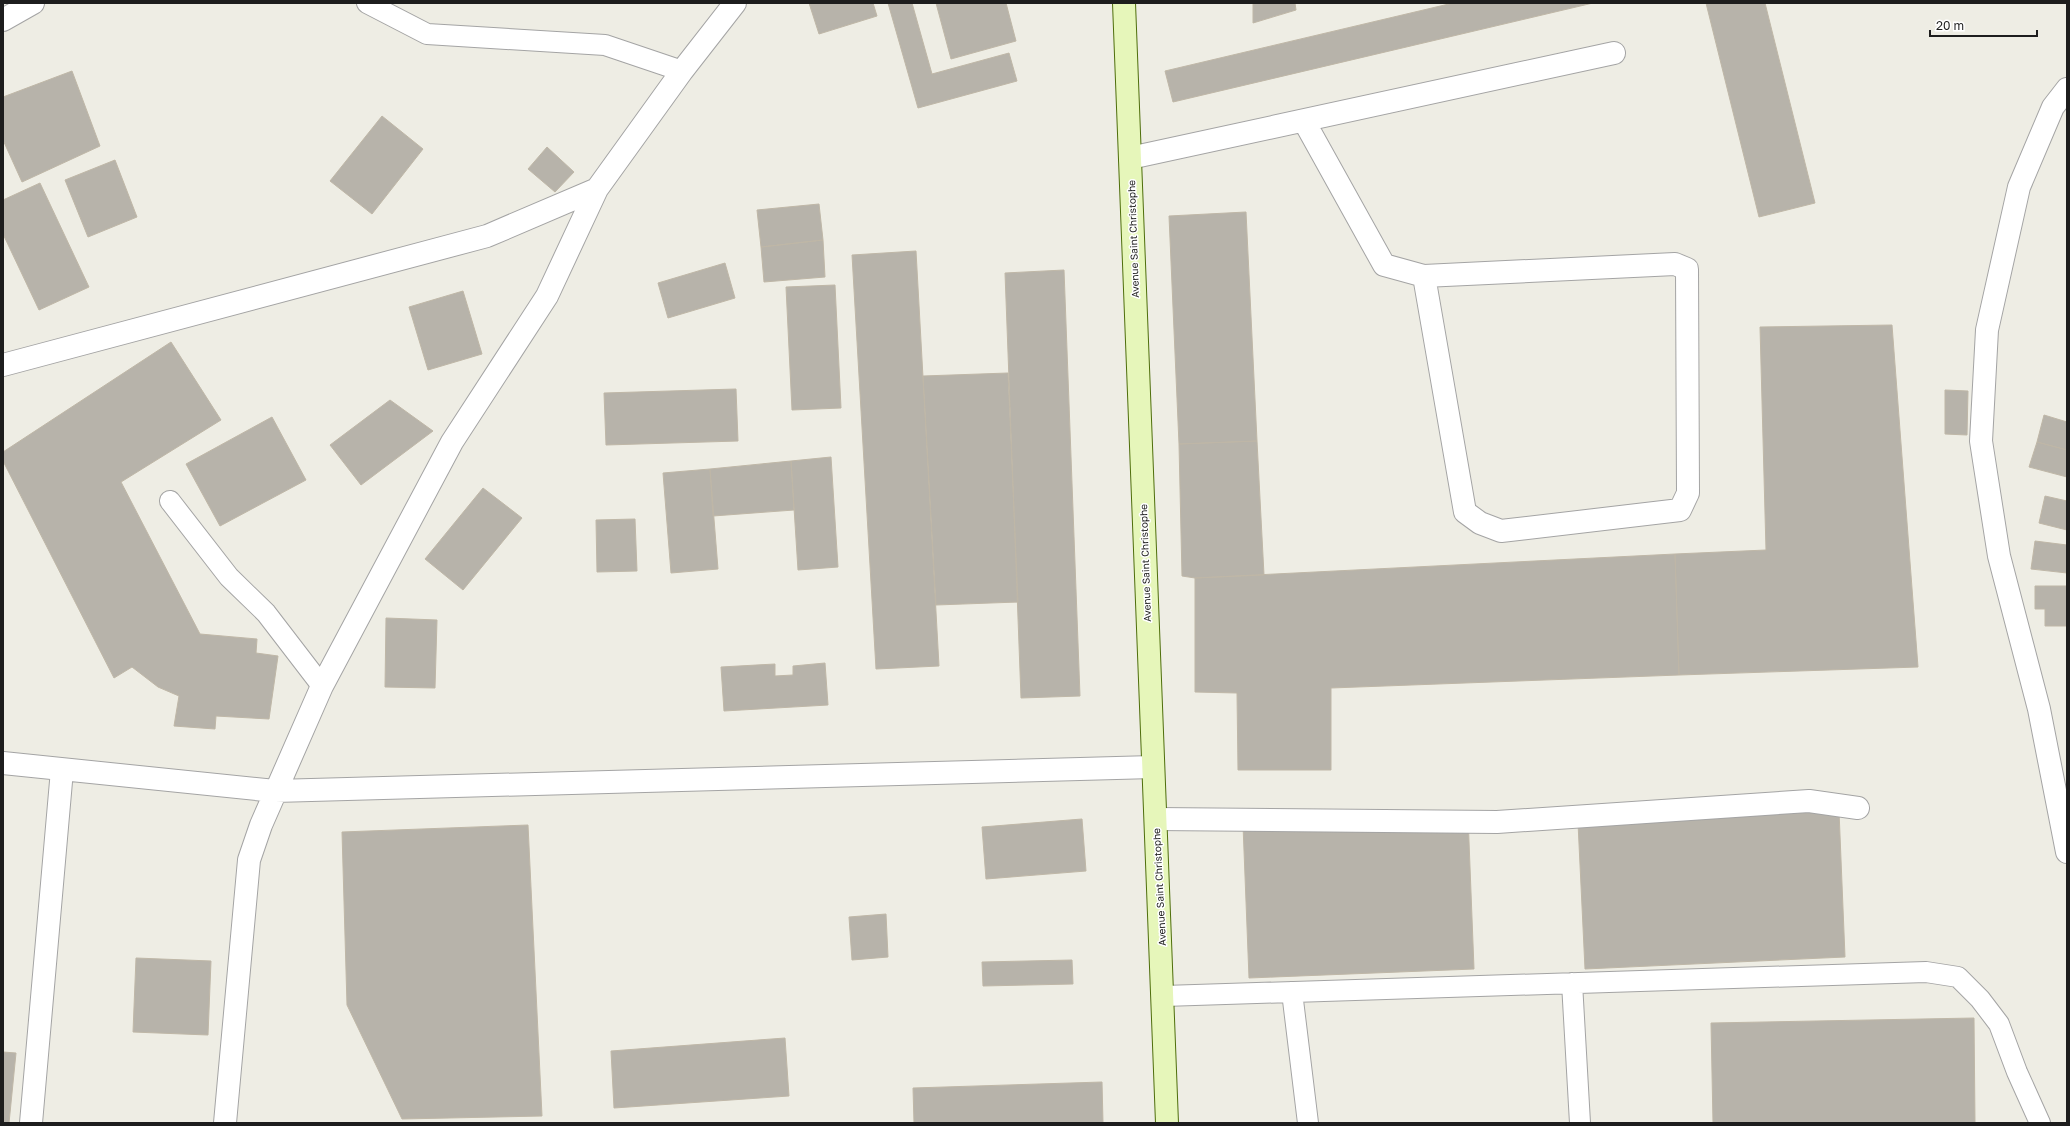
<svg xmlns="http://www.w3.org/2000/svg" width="2070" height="1126" viewBox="0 0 2070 1126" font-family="'Golos Text',sans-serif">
<rect width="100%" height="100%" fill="#eeede4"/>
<path fill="#b7b3aa" stroke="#bfb7a7" d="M809 3H873L877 16 819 34Z
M888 3H912L932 74 1009 53 1017 81 918 108Z
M936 3H1006L1016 41 951 59Z
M1253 3H1295L1296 10 1253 23Z
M1453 3H1593L1173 102 1165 71Z
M1706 3H1765L1815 203 1759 217Z
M72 71 100 146 22 182 3 140V97Z
M382 116 423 149 372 214 330 181Z
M547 147 574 172 555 192 528 169Z
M115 160 137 217 88 237 65 180Z
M40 183 89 287 39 310 3 234V200Z
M819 204 823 240 761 247 757 210Z
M1246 212 1257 441 1179 444 1169 216Z
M823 240 825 277 764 282 761 247Z
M916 251 939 666 876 669 852 255Z
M725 263 735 298 668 318 658 283Z
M1064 270 1080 696 1021 698 1005 273Z
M835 285 841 408 792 410 786 287Z
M463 291 482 354 428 370 409 307Z
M1892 325 1918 667 1679 675 1675 554 1766 550 1760 327Z
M171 342 221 420 121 482 200 634 257 639 256 653 278 656 269 719 216 716 215 729 174 726 179 696 158 687 132 667 114 678 3 461V452Z
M1008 373 1018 602 936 605 923 376Z
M736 389 738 441 606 445 604 393Z
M1945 390 1968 391 1967 435 1945 434Z
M390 400 433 431 361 485 330 445Z
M2044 415 2067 422V450L2037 442Z
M272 417 306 480 220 526 186 464Z
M1257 441 1264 575 1195 578 1182 576 1179 444Z
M2037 442 2067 450V477L2029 467Z
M831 457 838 567 798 570 791 461Z
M791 461 794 510 713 516 710 469Z
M710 469 718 569 671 573 663 473Z
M483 488 522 518 463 590 425 559Z
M2045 496 2067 501V530L2039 523Z
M635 519 637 571 597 572 596 520Z
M2035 541 2067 545V573L2031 569Z
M1675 554 1679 675 1331 688V770H1238L1237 693 1195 692V578Z
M2035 586H2067V626H2045V609H2035Z
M386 618 437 620 435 688 385 687Z
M825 663 828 705 724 711 721 667 775 664V676L793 675V666Z
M1839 811 1845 957 1585 969 1578 823Z
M1468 816 1474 969 1249 978 1243 825Z
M1082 819 1086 871 986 879 982 827Z
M528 825 542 1116 402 1119 347 1005 342 832Z
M886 914 888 957 852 960 849 917Z
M136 958 211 961 208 1035 133 1032Z
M1072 960 1073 984 983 986 982 962Z
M1974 1018 1975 1123H1713L1711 1023Z
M785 1038 789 1096 614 1108 611 1051Z
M3 1052 16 1053 9 1123H3Z
M1102 1082 1103 1123H914L913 1088Z"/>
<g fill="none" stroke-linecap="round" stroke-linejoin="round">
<g stroke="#a4a4a4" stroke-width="22">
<path id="lane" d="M367 3 427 34 605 45 682 71
M170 501 229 577 266 613 322 686
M1572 983 1580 1123
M1292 992 1308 1123
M1164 996 1926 972 1958 977 1980 999 1999 1024 2017 1072 2040 1123"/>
</g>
<g stroke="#a4a4a4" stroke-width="24">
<path id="street" d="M3 20 33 3
M2067 89 2053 107 2019 187 1987 330 1981 441 1999 556 2039 709 2067 852
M1304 121 1384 265 1424 276 1675 264 1687 269 1688 493 1680 510 1501 531 1480 523 1465 512 1424 276
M1130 158 1614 53
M3 365 487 236 597 189
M3 763 275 791 1153 767
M1156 819 1497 822 1809 801 1858 808
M31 1123 62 770
M225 1123 249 860 261 825 322 686 452 442 547 296 597 189 682 71 735 3"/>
</g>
<g stroke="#4e6e0b" stroke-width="24">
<path id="secondary" d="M1124 3 1167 1123"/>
</g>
<use href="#lane" stroke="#fff" stroke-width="20"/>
<use href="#street" stroke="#fff" stroke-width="22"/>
<use href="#secondary" stroke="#e6f6ba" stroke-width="22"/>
</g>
<g text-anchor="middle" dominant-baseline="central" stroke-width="3" stroke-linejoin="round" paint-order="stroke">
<g font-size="10" fill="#1d1d1d" stroke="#fff">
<text transform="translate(1133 239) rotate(-92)">Avenue Saint Christophe</text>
<text transform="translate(1145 563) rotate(-92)">Avenue Saint Christophe</text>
<text transform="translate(1159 887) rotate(-93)">Avenue Saint Christophe</text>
</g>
</g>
<rect width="2070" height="1126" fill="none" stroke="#1d1d1d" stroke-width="8"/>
<path d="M1930 30v6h107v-6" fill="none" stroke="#1d1d1d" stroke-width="2"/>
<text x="1936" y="30" font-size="12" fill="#1d1d1d" stroke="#ffffff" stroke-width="3" paint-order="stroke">20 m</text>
</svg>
